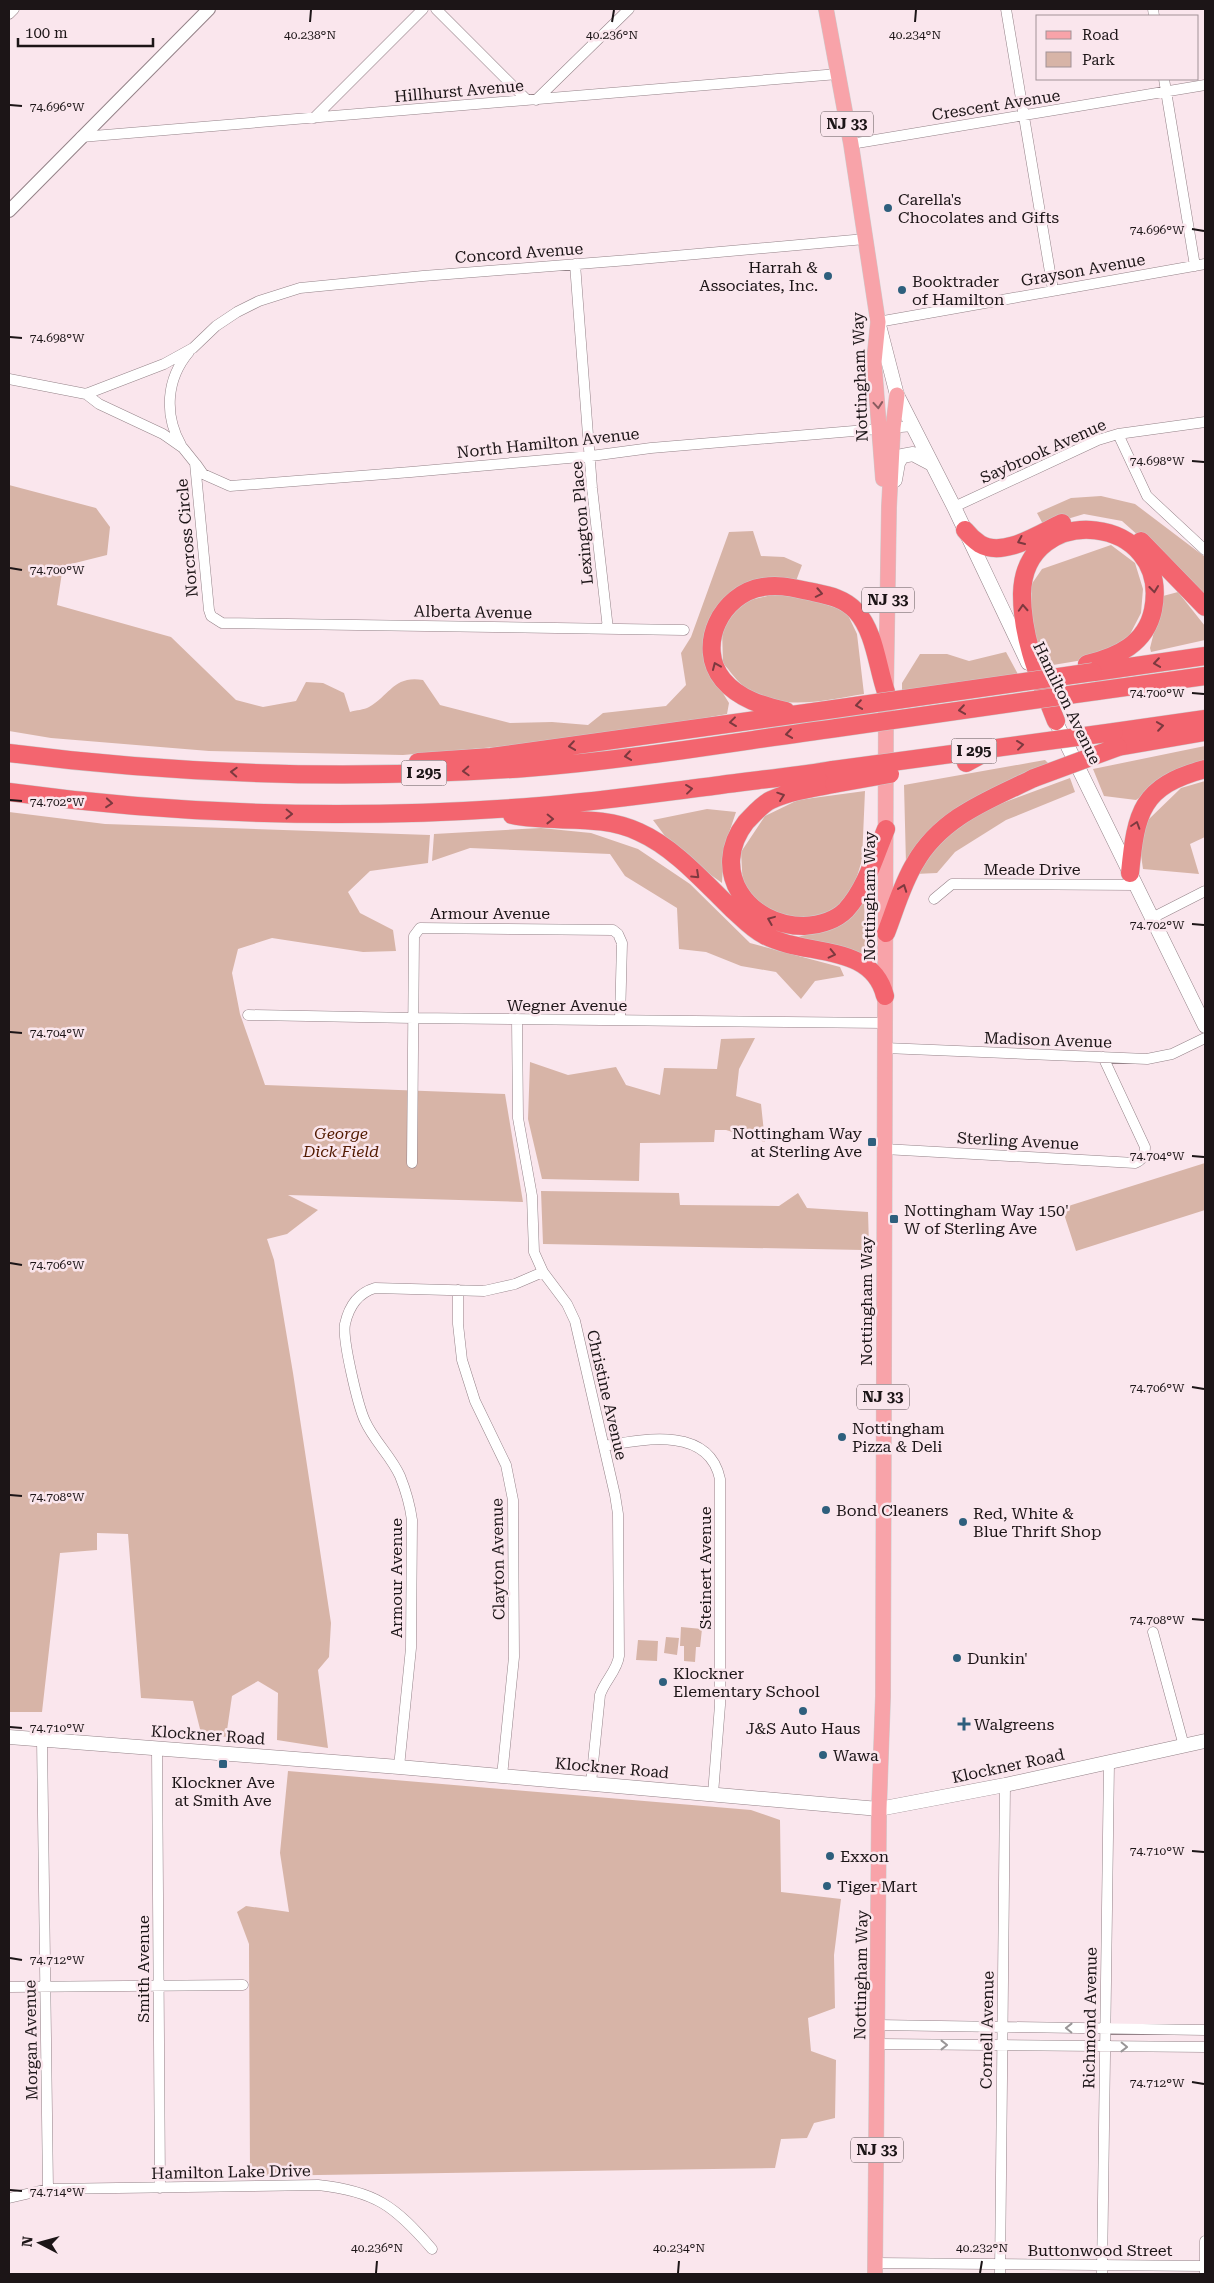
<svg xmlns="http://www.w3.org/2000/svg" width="1214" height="2283" viewBox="0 0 1214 2283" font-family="'Roboto Serif',serif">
<rect width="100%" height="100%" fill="#fae6ed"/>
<path fill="#d7b4a7" d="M9 485 96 508 110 527 107 555 63 566 57 605 171 637 236 700 263 707 296 701 306 682 323 683 344 693 350 712C356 710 364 710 369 707 390 695 394 675 423 680L440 705 510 723 552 722 588 725 603 713 666 706 686 685 681 653 691 637 729 532 753 531 761 556 784 557 802 565 796 581 729 597 708 669 729 703 727 714 588 739 403 755 209 751 51 738 9 731Z
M1101 496 1135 504 1205 557V595L1122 521 1084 514 1044 526 1037 513 1071 498Z
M1111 545 1135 563 1143 589 1141 613 1125 644 1083 660 1041 667 1032 621 1031 585 1042 569Z
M1178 592 1205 626V640L1151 652 1150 648 1163 596Z
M776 594 812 600 846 611 857 634 864 694C826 700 781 712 747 689 738 683 730 671 723 663L722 629 737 603Z
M1006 652 1019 676 902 693V683L920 654H947L969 661Z
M1205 746V764L1171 775 1136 800 1104 796 1093 769Z
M1045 760 1052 767 985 794 906 864 904 785Z
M1070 778 1075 792 1006 820 955 852 937 873 915 874 941 838 989 808Z
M1205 781V837L1190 844 1199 874 1143 869 1139 841 1148 820 1181 788Z
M865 791 862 860 855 883 838 911 803 919 772 915 743 888 741 852 765 816 798 800Z
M707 809 736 812 724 848 722 883 674 848 653 820Z
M9 812 105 824 430 835 428 863 370 871 348 892 360 913 393 930 396 951 363 952 272 938 238 949 232 973 240 1014 265 1085 505 1094 523 1202 288 1195 318 1210 287 1234 267 1239 274 1260 293 1373 331 1623 329 1657 318 1670 328 1748 277 1740 278 1693 258 1681 232 1696 226 1737 201 1733 193 1701 141 1698 128 1534 97 1533V1550L60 1553 42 1712H9Z
M541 828 591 833 638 849 690 884 750 943 840 967 844 976 815 981 801 999 776 972 741 966 706 952 679 949 677 908 625 876 610 854 470 848 432 861 434 834Z
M864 899 866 957 791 939 843 924Z
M755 1038 739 1069 736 1096 761 1104 765 1142 726 1130H715L714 1142 640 1143 639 1181 542 1179 528 1119 530 1062 568 1075 616 1067 626 1085 660 1095 664 1068 717 1069 721 1039Z
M1205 1163V1210L1076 1251 1062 1208Z
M541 1191 679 1193 680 1205 779 1206 798 1193 807 1208 868 1212 869 1246 863 1250 543 1244Z
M681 1627 702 1629 700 1647H696L695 1662 684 1661V1646H680Z
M666 1637 679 1638 677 1655 664 1653Z
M638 1640 658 1641 657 1661 636 1660Z
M288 1771 751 1810 780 1820 781 1892 841 1899 834 1955 835 2008 808 2018 811 2051 836 2060 835 2118 814 2123 807 2138 781 2139 775 2168 250 2176 249 1944 237 1912 246 1906 289 1912 280 1853Z"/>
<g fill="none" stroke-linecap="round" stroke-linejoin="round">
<g stroke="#948288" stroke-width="11">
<path id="minor" d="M436 9 527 100
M1006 9 1053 290
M1153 9 1154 16
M9 14 14 9
M1164 79 1195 266
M536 100 629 9
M314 118 423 9
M81 137 838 74
M851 144 1205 85
M575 264 592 488 608 629
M878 322 1205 264
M9 379 86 394 99 404 163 434 183 448 195 463 209 610 211 616 222 623 684 630
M86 394 164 364 193 348 216 326 237 312 259 301 300 288 423 276 629 260 865 239
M1118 434 1147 496 1205 550
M181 445C164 415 166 379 189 352
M196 464 203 474 230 486 411 472 591 456 651 448 913 426
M954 507 1098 440 1118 434 1205 422
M934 899 952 884 1136 885
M1152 918 1205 891
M248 1015 413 1018 885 1023
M517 1019 518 1118 532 1196 534 1252 543 1272 567 1304 575 1321 615 1495 618 1514 619 1656C617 1671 605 1680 600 1695L591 1783
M885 1048 1147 1059 1172 1054 1205 1038
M884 1149 1135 1163C1143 1160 1145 1155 1145 1147L1103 1057
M412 1163 414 936 420 928 613 930 618 934 622 943 620 1020
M458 1290V1324L462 1360 475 1401 506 1465 513 1500 514 1657 502 1776
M604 1446C644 1439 709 1426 720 1479V1705L713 1794
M1153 1632 1184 1746
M42 1739 48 2189
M157 1749 160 2188
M399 1767 411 1648 412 1520C410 1505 406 1491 400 1476 391 1456 374 1441 365 1421 358 1406 342 1339 345 1324 349 1306 358 1293 375 1288L484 1291 515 1284 543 1272
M9 1987 243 1985
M878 2025 1205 2030
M878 2044 1205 2047
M9 2198 48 2189 318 2185C375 2191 395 2206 432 2249
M875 2263 1205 2266
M1000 2274 1005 1785
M1102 2274 1109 1763
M1205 2274V2241"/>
</g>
<g stroke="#948288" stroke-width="14">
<path id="tertiary" d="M9 211 209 9"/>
</g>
<g stroke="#948288" stroke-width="15">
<path id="secondary" d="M879 325 897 395 954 507 1028 663
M895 480 898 463 902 456 913 454 932 464
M1051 712 1205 1026
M9 1737 399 1767 879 1809 1005 1785 1205 1741"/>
</g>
<g stroke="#cdcccc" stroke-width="16">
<path id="primary" d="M826 9 851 144 878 322 874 362 883 479
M875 2274 879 1809 883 1696 886 692 889 507 893 428 897 395"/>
</g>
<g stroke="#cdcccc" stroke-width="19">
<path id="motorway" d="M965 530C969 535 974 540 980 544 1004 558 1040 533 1062 523
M1141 541 1205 607
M1094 672 1205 656
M1097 691 1205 676
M786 711C763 706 739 699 723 680 695 646 722 593 763 587 779 584 793 588 808 591 826 595 843 597 856 611 875 632 877 666 886 692
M1056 721C1040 680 1022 640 1022 594 1024 499 1172 514 1153 610 1146 644 1117 657 1087 664
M1114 732 1205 719
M1118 747 1205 732
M9 753C180 775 354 780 526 768 630 760 734 742 837 728
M418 762 491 757 834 709
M966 763 992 749
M834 784C813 788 791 791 771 800 762 804 753 815 746 822 708 871 748 926 804 926 819 925 835 921 846 910 866 888 875 856 886 829
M9 792C184 816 363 820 540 806 595 802 650 794 705 787 747 781 790 777 833 770
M512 815C554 824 599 813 639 832 675 848 704 882 732 909 742 918 752 929 764 935 804 957 872 942 885 996
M1130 873C1136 812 1141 786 1205 769
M886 933C895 910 902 884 915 863 941 817 989 800 1034 778"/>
</g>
<use href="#minor" stroke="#fff" stroke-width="10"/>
<use href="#tertiary" stroke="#fff" stroke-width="12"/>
<use href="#secondary" stroke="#fff" stroke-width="14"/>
<use href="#primary" stroke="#f8a3a9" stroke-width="15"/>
<use href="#motorway" stroke="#f3656f" stroke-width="18"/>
<g stroke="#cdcccc" stroke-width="19" stroke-linecap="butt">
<path id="motorway-bridge" d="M834 709 1093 672
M837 728 1097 691
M833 770 1114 732
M1034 778 1118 747
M834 784 890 774"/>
</g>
<use href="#motorway-bridge" stroke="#f3656f" stroke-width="18"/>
</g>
<defs><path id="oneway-chevron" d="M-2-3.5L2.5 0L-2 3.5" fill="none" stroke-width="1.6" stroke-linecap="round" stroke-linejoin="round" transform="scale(1.25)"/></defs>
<use stroke="#8a5c60" href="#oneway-chevron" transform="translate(878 405) rotate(85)"/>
<g stroke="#7d393f">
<use href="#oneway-chevron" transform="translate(1021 541) rotate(156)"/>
<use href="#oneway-chevron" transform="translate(1154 589) rotate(84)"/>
<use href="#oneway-chevron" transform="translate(819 593) rotate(11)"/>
<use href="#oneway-chevron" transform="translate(1023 608) rotate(-93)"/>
<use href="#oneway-chevron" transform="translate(1157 663) rotate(172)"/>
<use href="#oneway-chevron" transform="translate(716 666) rotate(-113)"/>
<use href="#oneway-chevron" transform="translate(859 705) rotate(172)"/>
<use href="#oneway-chevron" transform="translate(962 710) rotate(172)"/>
<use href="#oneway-chevron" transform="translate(733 722) rotate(173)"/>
<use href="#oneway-chevron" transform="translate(1160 726) rotate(-8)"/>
<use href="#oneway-chevron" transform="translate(789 734) rotate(172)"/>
<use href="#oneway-chevron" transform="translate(1020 745) rotate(-7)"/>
<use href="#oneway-chevron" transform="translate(572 746) rotate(172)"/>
<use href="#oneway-chevron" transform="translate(628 756) rotate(172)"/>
<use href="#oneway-chevron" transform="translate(466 771) rotate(177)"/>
<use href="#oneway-chevron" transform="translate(234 772) rotate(-177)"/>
<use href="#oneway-chevron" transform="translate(689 789) rotate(-7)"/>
<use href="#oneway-chevron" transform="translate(781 796) rotate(-19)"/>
<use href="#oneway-chevron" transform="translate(109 803) rotate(5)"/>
<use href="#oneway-chevron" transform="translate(289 814) rotate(1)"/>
<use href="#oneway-chevron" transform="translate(550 819) rotate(1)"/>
<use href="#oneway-chevron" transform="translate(1136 825) rotate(-72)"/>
<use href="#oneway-chevron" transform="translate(696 875) rotate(43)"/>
<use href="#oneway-chevron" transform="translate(903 888) rotate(-70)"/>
<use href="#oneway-chevron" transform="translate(771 920) rotate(-158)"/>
<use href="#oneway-chevron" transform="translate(832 954) rotate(13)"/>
</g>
<g stroke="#999697">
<use href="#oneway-chevron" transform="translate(1069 2028) rotate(-179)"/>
<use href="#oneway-chevron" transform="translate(944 2045)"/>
<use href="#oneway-chevron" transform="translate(1124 2047) rotate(1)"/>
</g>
<path fill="none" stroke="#1c1517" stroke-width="2" d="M310 22 311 10M612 22 614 10M915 22 916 10M10 105 22 106M1192 229 1204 231M10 337 22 338M1192 461 1204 462M10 568 22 570M1192 693 1204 694M10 800 22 801M1192 924 1204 925M10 1032 22 1033M1192 1156 1204 1157M10 1263 22 1265M1192 1387 1204 1389M10 1495 22 1496M1192 1619 1204 1620M10 1727 22 1728M1192 1851 1204 1852M10 1958 22 1960M1192 2082 1204 2084M10 2190 22 2191M376 2273 377 2261M678 2273 679 2261M980 2273 982 2261"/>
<g fill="#2e5f7d" stroke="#fae6ed" stroke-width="2">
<circle cx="888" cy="208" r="5"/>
<circle cx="828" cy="276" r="5"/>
<circle cx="902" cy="290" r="5"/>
<rect x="867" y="1137" width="10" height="10" rx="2.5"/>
<rect x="889" y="1214" width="10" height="10" rx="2.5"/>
<circle cx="842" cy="1437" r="5"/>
<circle cx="826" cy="1510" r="5"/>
<circle cx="963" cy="1522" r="5"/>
<circle cx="957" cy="1658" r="5"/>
<circle cx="663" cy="1682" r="5"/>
<circle cx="803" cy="1711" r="5"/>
<path d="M961.5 1716.5h5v5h5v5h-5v5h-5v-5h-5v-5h5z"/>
<circle cx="823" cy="1755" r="5"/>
<rect x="218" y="1759" width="10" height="10" rx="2.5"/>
<circle cx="830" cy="1856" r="5"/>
<circle cx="827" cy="1886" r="5"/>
</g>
<g text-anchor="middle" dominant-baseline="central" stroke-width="5" stroke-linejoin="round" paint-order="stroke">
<g fill="#fae6ed" stroke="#5f5457" stroke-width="1">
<rect x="821" y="111.5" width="52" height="25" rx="4"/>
<rect x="862" y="587.5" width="52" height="25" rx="4"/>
<rect x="951.5" y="738.5" width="45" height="25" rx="4"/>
<rect x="401.5" y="760.5" width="45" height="25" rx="4"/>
<rect x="857" y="1384.5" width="52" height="25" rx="4"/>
<rect x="851" y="2137.5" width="52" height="25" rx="4"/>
</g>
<g font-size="15" font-weight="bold" fill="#1c1517">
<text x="847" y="124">NJ 33</text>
<text x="888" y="600">NJ 33</text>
<text x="974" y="751">I 295</text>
<text x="424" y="773">I 295</text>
<text x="883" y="1397">NJ 33</text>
<text x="877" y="2150">NJ 33</text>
</g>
<g font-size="16" fill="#1c1517" stroke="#fae6ed">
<text transform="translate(459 91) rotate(-5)">Hillhurst Avenue</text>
<text transform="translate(996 105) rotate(-9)">Crescent Avenue</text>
<text transform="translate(519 253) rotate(-4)">Concord Avenue</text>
<text transform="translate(1083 270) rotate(-10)">Grayson Avenue</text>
<text transform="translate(860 377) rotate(-92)">Nottingham Way</text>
<text transform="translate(548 443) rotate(-6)">North Hamilton Avenue</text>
<text transform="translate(1043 451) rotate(-24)">Saybrook Avenue</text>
<text transform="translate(582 523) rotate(-95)">Lexington Place</text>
<text transform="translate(187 538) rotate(-95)">Norcross Circle</text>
<text transform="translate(473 612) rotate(1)">Alberta Avenue</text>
<text transform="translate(1067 703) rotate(64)">Hamilton Avenue</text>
<text x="1032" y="869">Meade Drive</text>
<text transform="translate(869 896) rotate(-90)">Nottingham Way</text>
<text x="490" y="913">Armour Avenue</text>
<text x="567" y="1005">Wegner Avenue</text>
<text transform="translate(1048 1040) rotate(2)">Madison Avenue</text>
<text transform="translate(1018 1141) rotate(3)">Sterling Avenue</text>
<text transform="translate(866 1301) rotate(-90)">Nottingham Way</text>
<text transform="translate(607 1395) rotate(77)">Christine Avenue</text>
<text transform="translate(498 1559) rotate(-91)">Clayton Avenue</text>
<text transform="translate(705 1568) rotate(-90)">Steinert Avenue</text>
<text transform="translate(396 1578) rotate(-90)">Armour Avenue</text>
<text transform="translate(208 1735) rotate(4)">Klockner Road</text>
<text transform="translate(1008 1766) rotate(-12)">Klockner Road</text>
<text transform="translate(612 1768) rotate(5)">Klockner Road</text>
<text transform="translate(143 1969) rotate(-90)">Smith Avenue</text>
<text transform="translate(861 1975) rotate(-89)">Nottingham Way</text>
<text transform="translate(1090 2018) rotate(-89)">Richmond Avenue</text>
<text transform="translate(987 2030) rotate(-89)">Cornell Avenue</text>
<text transform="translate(31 2040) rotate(-91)">Morgan Avenue</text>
<text transform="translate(231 2172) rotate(-1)">Hamilton Lake Drive</text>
<text x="1100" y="2250">Buttonwood Street</text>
</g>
<g font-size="16" fill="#1c1517" stroke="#fae6ed" text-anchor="start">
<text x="898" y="199">Carella's<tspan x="898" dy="18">Chocolates and Gifts</tspan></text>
<text x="818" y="267" text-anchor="end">Harrah &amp;<tspan x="818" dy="18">Associates, Inc.</tspan></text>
<text x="912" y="281">Booktrader<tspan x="912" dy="18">of Hamilton</tspan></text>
<text x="862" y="1133" text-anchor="end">Nottingham Way<tspan x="862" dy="18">at Sterling Ave</tspan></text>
<text x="904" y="1210">Nottingham Way 150'<tspan x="904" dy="18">W of Sterling Ave</tspan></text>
<text x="852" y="1428">Nottingham<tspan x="852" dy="18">Pizza &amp; Deli</tspan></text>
<text x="836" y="1510">Bond Cleaners</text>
<text x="973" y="1513">Red, White &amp;<tspan x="973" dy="18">Blue Thrift Shop</tspan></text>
<text x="967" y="1658">Dunkin'</text>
<text x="673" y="1673">Klockner<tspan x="673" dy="18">Elementary School</tspan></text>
<text x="974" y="1724">Walgreens</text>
<text x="803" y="1728" text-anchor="middle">J&amp;S Auto Haus</text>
<text x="833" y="1755">Wawa</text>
<text x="223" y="1782" text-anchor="middle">Klockner Ave<tspan x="223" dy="18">at Smith Ave</tspan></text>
<text x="840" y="1856">Exxon</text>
<text x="837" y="1886">Tiger Mart</text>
</g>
<g font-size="16" font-style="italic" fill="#521a00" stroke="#fae6ed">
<text x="341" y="1133">George<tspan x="341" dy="18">Dick Field</tspan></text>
</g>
</g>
<g font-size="12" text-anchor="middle" fill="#1c1517" stroke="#fae6ed" stroke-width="5" stroke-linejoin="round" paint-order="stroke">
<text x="310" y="39">40.238°N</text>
<text x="612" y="39">40.236°N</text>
<text x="915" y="39">40.234°N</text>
<text x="57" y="111">74.696°W</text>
<text x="1157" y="234">74.696°W</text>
<text x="57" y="342">74.698°W</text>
<text x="1157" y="465">74.698°W</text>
<text x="57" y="574">74.700°W</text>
<text x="1157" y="697">74.700°W</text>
<text x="57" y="806">74.702°W</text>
<text x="1157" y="929">74.702°W</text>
<text x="57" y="1037">74.704°W</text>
<text x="1157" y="1160">74.704°W</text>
<text x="57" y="1269">74.706°W</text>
<text x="1157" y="1392">74.706°W</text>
<text x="57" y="1501">74.708°W</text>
<text x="1157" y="1624">74.708°W</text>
<text x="57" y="1732">74.710°W</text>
<text x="1157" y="1855">74.710°W</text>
<text x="57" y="1964">74.712°W</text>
<text x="1157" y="2087">74.712°W</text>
<text x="57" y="2196">74.714°W</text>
<text x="377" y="2252">40.236°N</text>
<text x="679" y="2252">40.234°N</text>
<text x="982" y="2252">40.232°N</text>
</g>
<rect width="1214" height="2283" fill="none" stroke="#1c1517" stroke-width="20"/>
<rect x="1036" y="15" width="162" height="65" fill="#fae6ed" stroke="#a19297"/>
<rect x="1046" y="31" width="25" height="8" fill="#f8a3a9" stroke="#a19297"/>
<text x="1082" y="40" font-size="15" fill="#1c1517">Road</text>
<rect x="1046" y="52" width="25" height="15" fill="#d7b4a7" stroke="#a19297"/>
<text x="1082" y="65" font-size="15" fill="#1c1517">Park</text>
<g transform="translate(40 2243) rotate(276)" stroke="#fae6ed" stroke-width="4" paint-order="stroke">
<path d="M0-4L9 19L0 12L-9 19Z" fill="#1c1517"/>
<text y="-8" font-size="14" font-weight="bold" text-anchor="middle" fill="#1c1517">N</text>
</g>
<path d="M18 38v8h135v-8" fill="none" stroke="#1c1517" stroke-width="2.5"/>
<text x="25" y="38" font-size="15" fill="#1c1517" stroke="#fae6ed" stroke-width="4" paint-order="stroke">100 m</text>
</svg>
